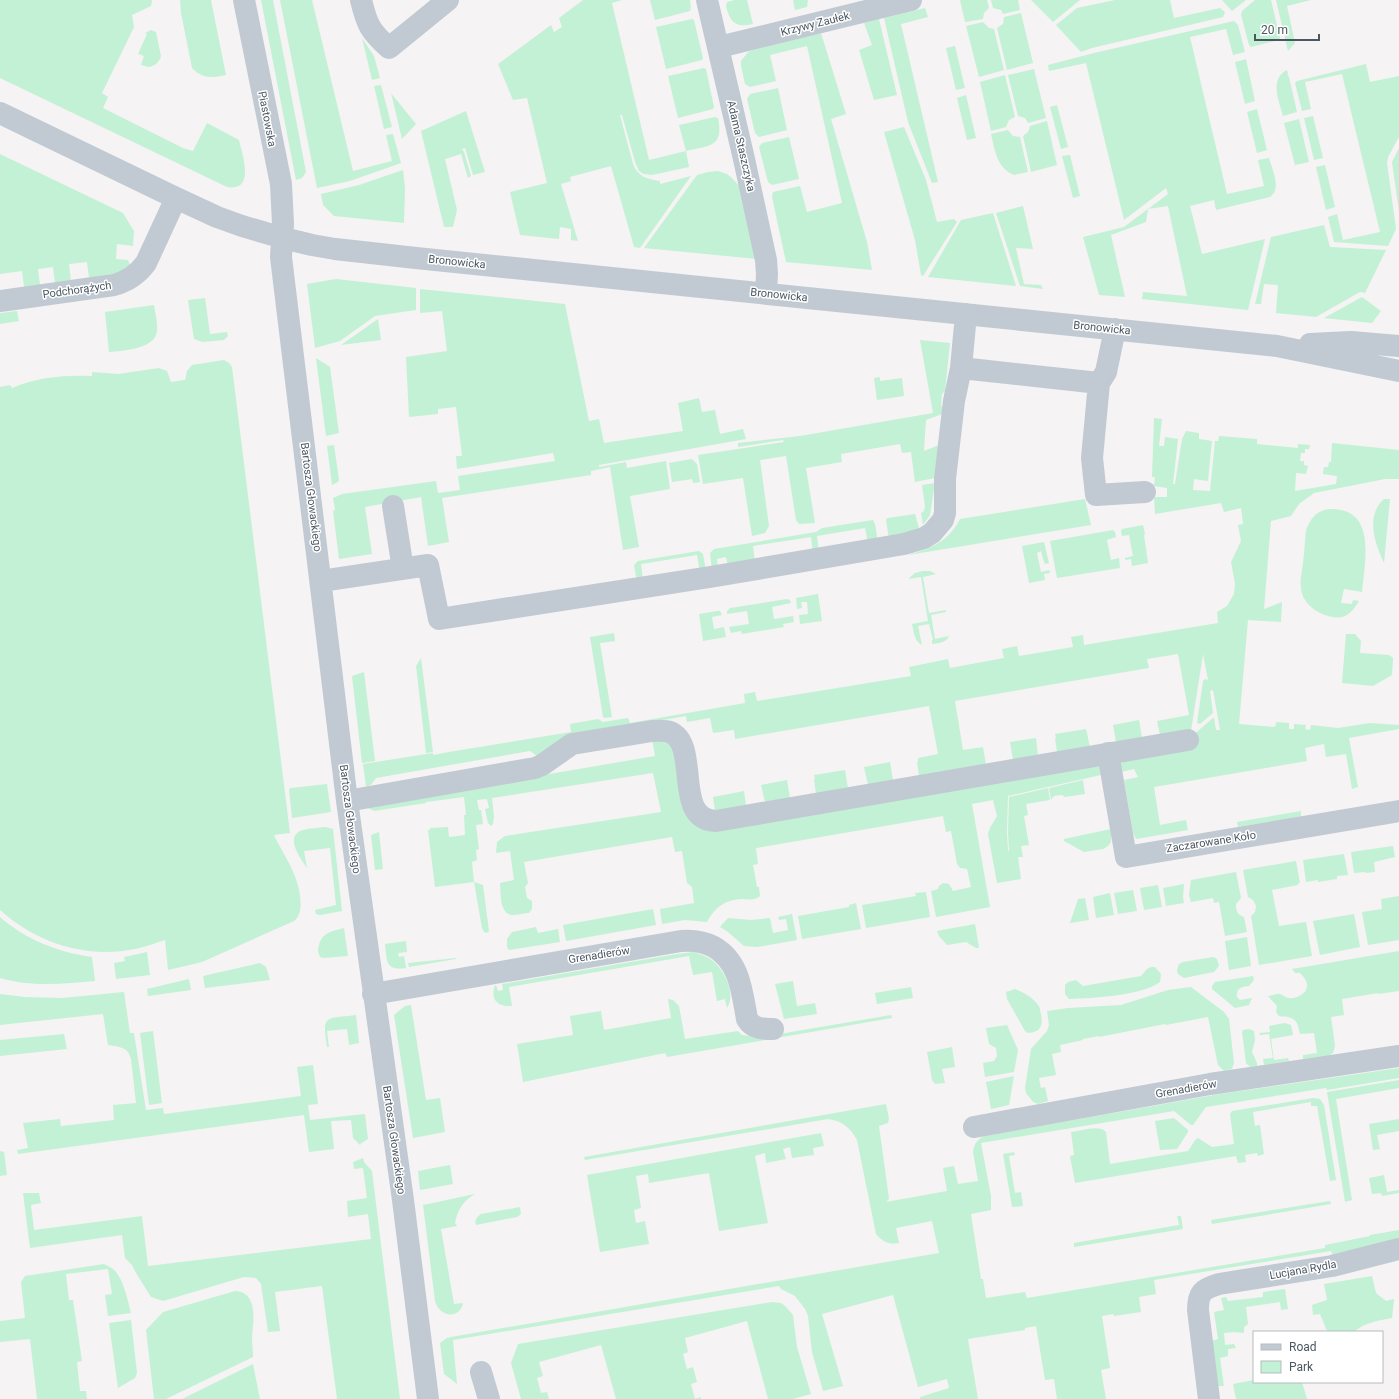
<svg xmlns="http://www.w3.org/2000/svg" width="1399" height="1399" viewBox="0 0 1399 1399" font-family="Roboto,sans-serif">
<rect width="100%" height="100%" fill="#f5f3f3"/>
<path fill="#c3f1d5" d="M0 0H152L151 6 132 15 134 27 102 93 108 97 103 108 183 148 193 151 207 123 239 140C242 154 256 192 227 187L0 78Z
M180 0H211L226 75C213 78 202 79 192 68L181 13Z
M261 0H273L306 172 302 178 296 180Z
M280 0H312L353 171 392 161 386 135 393 134 401 163 350 181 317 188Z
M583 0H622L612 3 649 160 686 151 679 125 715 117 718 118C724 148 709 145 686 151L689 167 652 175 644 174 639 171 635 162 622 115H620L633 164C638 177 647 179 660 181V184L691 176 640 248 634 247 611 166 570 177 571 181 561 184 578 241 571 240V229L560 227 559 239 520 235 510 192 547 183 527 98 513 100 498 64 551 25 554 32 562 27 559 18Z
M650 0H690L691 8 690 11 655 20Z
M735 0H747L753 24C735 28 730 22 726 6L727 2Z
M793 0H808L807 7 795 10Z
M960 0H987L989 8 984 13 983 19 965 22Z
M991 0H1018L1020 10 1003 14 1001 10 993 8Z
M1031 0H1080L1053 22Z
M1115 0H1170L1174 18 1220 8 1225 12 1223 17 1092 48 1081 52 1056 25 1077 8Z
M1222 0H1246L1232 11Z
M1255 0H1271L1280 38 1279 40 1251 47 1249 45 1241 15 1242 11Z
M1276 0H1311L1287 6 1295 43 1288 51Z
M925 8 928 17 901 24 938 182 932 183 908 122 884 18Z
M1021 13 1033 63 1007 70 997 28 1003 24 1004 17Z
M692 19 694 20 703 58 702 60 666 69 656 27Z
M879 19 897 95 874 100 859 50 872 45 864 23Z
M1234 21 1238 25 1245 52 1233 55 1226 29 1190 37 1227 194 1264 186 1258 160 1269 158C1272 169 1282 189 1270 197L1216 210 1214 200 1190 206 1202 254 1265 239 1248 310 1142 299 1143 292 1187 296 1168 206 1148 209 1146 222 1111 235 1125 297 1099 295 1083 237 1124 227 1168 194 1166 188 1124 220 1086 63 1049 71 1048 65 1094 53Z
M983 22 989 28 994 29 1004 70 979 77 966 26Z
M151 30 156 32 161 56C160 62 154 66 149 67L141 65 144 56 138 54 147 34 145 33Z
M821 33 846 114 831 119 867 242 872 270 786 262 772 197 773 192 800 186 807 212 842 203 807 46 770 55 776 81 750 87 745 84 741 66V61L748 52 756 49Z
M362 38 374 56 380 78 372 80Z
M955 46 965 88 956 90 946 48Z
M1246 59 1255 101 1245 104 1235 62Z
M1366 64 1370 82 1399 76V137L1388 157 1387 163 1396 229 1388 246 1334 242 1328 217 1337 214 1343 240 1380 232 1342 74 1305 82 1311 109 1302 111 1295 83 1297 81Z
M704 68 706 69 714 107 713 109 678 118 668 76Z
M1034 69 1046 118 1028 123 1025 118 1018 116 1008 75Z
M1287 70 1288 74H1287L1289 77 1297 112 1283 116C1279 101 1269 79 1287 70Z
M1005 75 1015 117 1009 120 1006 127 991 131 980 82Z
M381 85 392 127 384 129 374 86Z
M778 88 787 130 759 137 755 133 747 99 750 94Z
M391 93 416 124 402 139Z
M966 95 976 138 967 140 957 98Z
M1057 105 1068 147 1061 149 1050 107Z
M1257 109 1267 150 1257 153 1247 112Z
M466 111 485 172 473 175 465 148 462 149 464 152 471 176 468 178 461 154 445 159 457 210 453 227H444L421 131Z
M1313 116 1323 158 1314 160 1304 118Z
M1299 119 1309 162 1295 165 1284 123Z
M1047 121 1057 165 1031 172 1023 136 1028 132 1030 126Z
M904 127 926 180 937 222 954 219 957 222 923 276 921 275 915 240 884 132Z
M1008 130 1013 136 1020 137 1028 172 1014 175C997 168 995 151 991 134Z
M789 137 799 179 772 185 768 182 759 147 762 143Z
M1399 148V212L1392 162Z
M0 154 123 213 134 231 133 246 117 244 116 259 128 260 130 265 117 273 89 278 87 262 69 264 71 281 55 283 53 267 38 269 40 285 24 287 22 271 0 274Z
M1070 155 1080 196 1073 198 1062 156Z
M1325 165 1335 207 1326 210 1316 167Z
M403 170 405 188 404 223 334 216 323 205 321 194 359 185Z
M718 171 727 174 732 178 741 188 757 259 644 248 697 175 708 172Z
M1023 206 1033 249 1016 248 1024 284 1041 285 1043 289 1020 286 996 213Z
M993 213 1016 286 928 277 961 220Z
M1324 225 1330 247 1386 250 1365 293 1360 292 1316 317 1276 313 1278 285 1264 284 1261 304H1255L1271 237Z
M336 279 416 288V310L375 316 340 341 315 348 307 284Z
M420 289 565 304 589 421 599 419 604 443 683 431 678 403 699 398 702 412 715 410 720 434 743 429 746 439 599 465V467L626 462 627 468 666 461 670 489 630 496 639 547 623 550 610 467 591 471V475L442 498 449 542 428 546 421 497 365 507 372 554 339 559 333 511 335 510 333 498 342 494 436 481 438 493 460 490 458 476 555 461 553 453 457 469 456 456H462L456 407 438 409V414L409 417 406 357 447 351 442 311 420 313Z
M1362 297 1381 311 1372 323 1324 318Z
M205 298 210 334 227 332 228 336 224 340 203 342 194 339 188 300Z
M154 305C155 313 158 322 157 330 157 349 122 351 109 352L105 312Z
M17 311 19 321 0 324V313Z
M378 319 381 340 341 345Z
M920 340 950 343 945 391 942 394 941 405 943 408 942 414 926 420 924 451 939 445 935 478 915 482 911 452 902 453 900 444 841 454 842 462 806 468 815 523 799 524 796 520 786 456 760 460 769 526 765 533 752 536 743 478 703 484 698 455 784 442 783 440 738 447V443L800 436 933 413Z
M316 358 330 367 339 433 326 436Z
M224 360 229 363 232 367 290 833 274 835C280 848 289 861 294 874 299 885 306 913 294 921L202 962 168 970 165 940C155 943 145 947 135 949 86 959 37 943 0 910V387L10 385 12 388C38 377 64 375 92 376V372L118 374 159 368 167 371 171 382 185 380 187 371 192 365Z
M880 377V381L902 378 904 396 877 400 874 378Z
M1154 418 1162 419 1159 446H1164L1165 437 1178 439 1173 484H1175L1182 439 1186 431 1199 433V439L1212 441 1208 481 1194 479 1193 490 1210 491 1215 441H1218L1219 436 1257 439V444L1298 448V444L1310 445 1309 449H1305V453H1301L1300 461H1304V465L1308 466 1306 474 1296 473 1295 491 1336 484 1337 476 1323 474 1324 467H1328L1329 462H1331L1332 443 1399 450V479H1385L1314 493 1299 504 1291 516 1271 521 1264 609 1282 602 1281 622 1248 620 1239 724 1274 727 1276 725V722L1289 723V729H1294V724L1306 725 1305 729 1310 730 1311 725 1338 728 1370 723 1399 725V729L1349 738 1358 787 1352 789 1346 754 1326 757 1324 744 1305 748 1307 761 1154 787 1160 825 1186 820 1188 830 1136 839 1133 833 1124 780 1138 777 1134 769 1121 772 1120 765 1122 762 1192 736 1213 718H1214L1216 730H1220L1213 690 1210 691 1213 713 1200 724 1197 723 1203 681 1205 679 1208 680 1203 654 1191 731 1160 735 1157 721 1189 715 1178 654 1147 659 1149 668 955 701 963 750 983 747 986 765 919 776 917 762 918 761V758L938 754 929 706 735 739 734 730 713 733 710 718 687 722 686 716 571 736 537 756 530 751 376 778 371 785 366 787 363 764 433 753V755L449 752 571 732 570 724 598 719 603 722 628 718 630 723 745 703 744 694 755 692 757 701 911 676 909 667 948 659 950 668 1004 658 1002 649 1017 646 1019 656 1073 647 1071 637 1083 635 1084 645 1218 623 1217 612 1227 606 1234 594 1235 584 1231 562 1241 541 1238 525 1243 524 1241 508 1224 512 1221 503 1155 514 1154 497H1167V488L1154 486 1155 477H1152Z
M334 445 339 480 338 482 332 485 327 446Z
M692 459 697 464 700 482 693 483 692 479 672 482 669 463Z
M935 483 930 515 923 525 921 513 924 511 925 506 922 485Z
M1085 499 1091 525 908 555C933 547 947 543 960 519Z
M1384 499H1390L1384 563C1375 544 1365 516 1384 499Z
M1329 509C1377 507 1365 560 1362 592L1344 589 1341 603 1352 604 1353 600 1359 601C1353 611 1346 620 1333 617 1319 615 1302 604 1301 588 1300 582 1301 576 1302 570 1304 556 1305 543 1306 530 1311 518 1316 511 1329 509Z
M915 514 919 528 912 532 889 540 886 519 888 518Z
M873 520 875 524 878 542 868 543 865 528 817 536 819 552 813 553 811 537 753 546 755 563 728 567 726 557 717 559 718 568 712 570 710 553 714 549 816 532 822 528Z
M1143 525 1145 534 1144 535 1148 563 1132 566 1131 559 1125 560V558L1133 556 1129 535 1122 536 1121 531 1122 529Z
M1113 530 1115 532 1116 537 1107 540 1111 560 1119 558 1120 568 1057 578 1050 541Z
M1044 542 1049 563 1045 564 1043 559 1041 551 1037 553 1041 572 1049 570 1050 573 1044 574 1045 580 1029 583 1022 546Z
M699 551 703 554 706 571 700 572 697 555 641 564 643 580 637 582 634 565 638 561Z
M923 571H930L936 574 923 577 929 613 946 610V612L931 615 935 639 949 636C946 643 939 643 932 644V640H933L929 624 918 626 922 645C914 641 914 632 912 624L928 621 921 577 908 579 915 573Z
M818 594 822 621 800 624 799 615 808 614 807 602H801L802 608 797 609 796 598Z
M787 599 790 600 791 603 772 607 774 619 793 616 794 622 783 624 784 627 742 634 741 631 731 633 729 627 749 624 747 611 727 614V611L730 608Z
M717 611H720L722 615 712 617 714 629 724 627 726 637 703 641 699 614Z
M614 633 615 641 600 643 612 717 605 718 603 717 590 637Z
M1346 634H1355L1361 641 1360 653 1389 655 1393 658 1392 675 1373 686 1342 683Z
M421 658 433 752 426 753 416 666Z
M364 672 375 761 362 763 352 676Z
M1139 720 1142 738 1116 742 1113 725Z
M1086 729 1090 747 1057 752 1055 738H1056L1055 734Z
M1036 738 1038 756 1013 760 1010 742Z
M652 739H667L676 757 685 814 687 815 1100 766 1105 774 1008 796 1007 832 1008 851H1009L1008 832 1009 797 1048 788 1050 800 1026 804 1028 815 1024 816 1029 845 1021 846 1023 857H1018L1021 879 997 883 988 834 990 828 997 816 993 800 972 804 990 907 936 917 931 891 938 889 939 886 943 883 949 884 953 891 971 887 967 869 960 868 957 864 951 831 946 832 943 816 756 848 758 864 753 865 757 887H759L760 896C754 901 749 899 742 899 726 899 714 908 707 922L685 920 662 924 660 909 694 903 692 887 687 883 682 851 675 852 672 837 524 862 528 883 525 887 527 898 532 901V909L529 913C524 913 518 915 513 915 499 915 501 892 500 883L514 880 510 851 496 853 497 842 505 836 661 812 653 773 492 798 494 817 493 824 491 826 488 823 485 809 489 808 487 799 477 800 479 810H481L483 824 476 825 479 849 476 850 477 860 472 862 474 882 483 885 489 931 487 933 484 932 482 928 474 882 435 887 428 830H430V828L448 827 449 837 465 835 464 815H466L464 797 426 802V803L374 811 368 808 402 799 655 756Z
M890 762 893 780 868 785 864 767Z
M845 770 848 788 816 794 814 779H815L814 775Z
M787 780 790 798 765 802 761 785Z
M1083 780 1085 794 1065 797 1062 795 1054 796 1051 800 1049 788Z
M327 784 331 812 292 818 289 789 291 788Z
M744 791 746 806 715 811 713 797Z
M1301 811V817L1238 827 1237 822Z
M326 827 333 829 342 911 320 915 316 914 315 910 336 905 330 848 304 851 307 868C301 859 283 836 303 830 310 828 318 828 326 827Z
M1111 829V842L1108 846 1103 849 1084 852 1064 841V839Z
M379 832 383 869 375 870 371 835Z
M1393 846 1395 857 1374 862 1375 872 1366 873 1365 872 1354 873 1351 852Z
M1344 854 1348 875 1337 876V879L1318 882V880L1306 882 1303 860Z
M1296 861 1300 883H1298V885L1272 890 1279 926 1306 922 1312 956 1259 965 1251 916 1255 912 1256 906 1253 900 1248 897 1243 870Z
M1236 872 1241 898 1236 904C1236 910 1237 915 1244 917L1247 932 1225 936 1219 902 1214 903 1213 898 1191 902 1189 895 1191 880Z
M1184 884 1183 897 1184 903 1166 906 1163 888Z
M1158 885 1162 907 1144 910 1140 888Z
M1133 890 1137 911 1118 914 1114 893Z
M926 892 930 917 866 928 862 905 916 896 915 893Z
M1110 893 1114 915 1096 918 1093 897Z
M1399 896V940L1368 945 1362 912 1382 909 1381 899Z
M1085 898 1089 920 1070 923 1078 899Z
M856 903 861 929 802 939 798 916 849 907V905Z
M653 909 656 925 566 941 563 925Z
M792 914 797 940 757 947 744 946 728 932 720 927 728 918 751 920 770 918 773 933 788 930 786 919 779 920 778 917Z
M1354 914 1360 947 1320 955 1313 921Z
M0 917C26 940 58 952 92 957L95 981C63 984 31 987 0 978Z
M975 924 979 948H976L966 942 947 945 939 936 937 931Z
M536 927 538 933 558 929 560 942 509 950 507 947V939L512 932Z
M344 928 348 956 323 958 320 957 318 951C320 933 329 932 344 928Z
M1247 937 1251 966 1229 970 1225 941Z
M406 941 407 952 398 953 399 957 404 956 406 968C385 971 387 961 385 944Z
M1399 951V991L1378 994V993L1342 999 1344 1015 1331 1017 1335 1046 1333 1053 1328 1056 1303 1059V1055L1317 1053 1314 1033 1300 1034C1298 1026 1298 1019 1288 1017 1285 1016 1282 1017 1279 1016L1276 1012 1277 1006 1268 996C1271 996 1277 993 1280 994 1283 995 1286 998 1289 998 1296 999 1306 994 1307 987 1308 982 1304 977 1300 973H1295L1292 969Z
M147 952 150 975 116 979 114 963 125 961 124 957Z
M693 952C700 954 707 956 713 961 725 971 736 994 727 1008L725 999 717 1001 712 972 693 975 689 956 509 987 512 1006C497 1007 490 999 495 985H496L498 991 503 990 502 984 677 954Z
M1213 957 1217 959 1219 966 1214 972 1184 978 1178 974 1177 970 1179 964 1183 962Z
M456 958V959L409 967 408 963Z
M260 963 266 967 270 980 205 988 203 976Z
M1151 967H1155L1161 974 1160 982C1141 996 1092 998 1069 999L1065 994V985L1068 982 1076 980 1083 986 1141 976 1147 969Z
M1253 976 1254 980 1249 986C1241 987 1236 988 1237 997L1240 1000 1252 998 1249 1005 1235 1008 1212 989V986L1215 982Z
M189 979 191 990 148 996 147 989Z
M793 981 797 1006 815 1003 817 1014 784 1019 775 984Z
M911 987 913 998 877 1004 875 993Z
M1191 987 1224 1012 1229 1019 1234 1063 1232 1069 1224 1071 1218 1065 1208 1017 1166 1025 1165 1024 1099 1037V1036L1083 1039V1040L1060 1045 1061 1052 1052 1054 1056 1075 1039 1078 1041 1088 1045 1087 1048 1101 1038 1104 1033 1102 1026 1093 1025 1088 1031 1049 1047 1031 1049 1025 1047 1011 1068 1008 1121 1005 1168 990Z
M1015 989C1021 991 1035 999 1038 1005 1040 1007 1040 1011 1041 1014 1043 1026 1041 1032 1028 1033L1025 1031 1007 999 1006 992Z
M124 992 130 1033H134L146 1110 163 1108 164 1114 301 1096 297 1067 313 1065 318 1104 308 1105 310 1120 365 1114 368 1139 360 1144 361 1146 353 1138 351 1120 331 1121 334 1149 309 1152 304 1115 18 1154 17 1150 28 1148 23 1123 60 1119 61 1126 114 1120 113 1105 136 1103 131 1059C128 1047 120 1047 108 1045L103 1014 0 1025V994L25 997 62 998Z
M668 999 673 1000 679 1006 685 1039 738 1031 742 1035 762 1037 891 1015 892 1018 667 1057 665 1053 523 1082 517 1044 573 1035 570 1016 601 1011 604 1030 671 1018Z
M411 1005 426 1100 440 1098 445 1132 413 1138 394 1015 405 1006Z
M356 1015 359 1043 349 1045 347 1029 327 1031 329 1047H327C322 1014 325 1019 356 1015Z
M1285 1023 1291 1025 1293 1035 1271 1039 1274 1060 1288 1058 1289 1061 1264 1065 1263 1059 1273 1058 1269 1034 1260 1035 1259 1033 1270 1032 1269 1026Z
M1007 1025 1018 1050 1014 1072 985 1077 983 1063 994 1061 997 1056 996 1048 989 1044 986 1028Z
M1249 1029 1254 1031 1255 1040 1252 1052 1257 1063V1066L1250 1067 1246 1063 1242 1032 1243 1030Z
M153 1031 162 1103 149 1105 140 1033Z
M64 1034 67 1049 0 1056V1040Z
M952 1047 955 1067 942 1069 945 1083 935 1084 932 1080 927 1052Z
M1399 1068V1078L1327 1090 1326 1088 1206 1107 1193 1125H1191L1174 1111 981 1143 991 1196V1210L971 1214 981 1279H983L986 1298 1025 1292 1027 1298 1325 1248V1245L1370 1236V1235L1399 1230V1240L1333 1257 1331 1251 1154 1280 1156 1294 1139 1297 1141 1312 1114 1316 1113 1314 1102 1316 1110 1368 1101 1370 1106 1399H1057L1054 1379 1045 1380 1036 1326 1025 1328V1330L968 1339 978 1399H920V1397L949 1388 947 1379 918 1387 893 1295 822 1314 843 1386 823 1391 812 1352 808 1316 805 1309 795 1296 781 1289 779 1286 453 1340 457 1384 444 1374 440 1343 447 1338 451 1337 939 1253 932 1221 896 1228 899 1243C889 1245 883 1242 876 1234L857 1140C850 1127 842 1121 828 1119L585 1160 584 1157 886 1104 889 1118 888 1123 879 1126 889 1199 886 1202 947 1191 943 1168 954 1166 958 1184 978 1181 973 1152C974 1144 977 1140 984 1136L1220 1094Z
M1014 1076 1009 1105 991 1109 986 1082Z
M1399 1080V1088L1336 1099 1352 1200 1345 1202 1327 1092Z
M1313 1098 1320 1099 1324 1105 1336 1180 1330 1181 1317 1106H1311V1102L1253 1112 1255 1126 1260 1125 1264 1154 1258 1156 1257 1153 1245 1155 1246 1162 1238 1163 1236 1156 1075 1183 1070 1156 1074 1155 1071 1132C1081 1131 1099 1124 1106 1132L1110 1164 1188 1151 1196 1139 1198 1138 1212 1147 1234 1144 1230 1114 1232 1111Z
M1174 1118 1188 1130V1132L1177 1149 1160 1150 1155 1121Z
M1399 1119V1131L1377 1135 1380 1149 1373 1150 1369 1124Z
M821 1133 824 1146 813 1148 814 1155 792 1158 790 1147 783 1149 786 1159 766 1163 765 1153 755 1156 768 1223 719 1231 709 1173 649 1183 648 1174 636 1176 641 1208 634 1210 636 1223 645 1221 649 1244 600 1252 587 1175Z
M0 1151 4 1152 7 1175 0 1176Z
M1014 1152 1015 1155 1009 1156 1015 1193 1021 1192 1023 1206 1012 1207 1003 1154Z
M363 1158 364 1162 372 1171 400 1399H337L322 1286 275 1292 280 1331 268 1332 261 1284 256 1278 244 1277 163 1301 151 1297 136 1273 132 1265 125 1258 122 1235 30 1248 23 1193H39L41 1203 31 1205 34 1230 142 1216 148 1266 371 1239 368 1214 348 1217 347 1201 367 1198 363 1168 354 1169 353 1162Z
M450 1165 453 1184 420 1190 418 1171Z
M1384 1175 1387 1192 1399 1190V1193L1382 1196 1381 1193 1372 1194 1369 1178Z
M475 1194C463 1201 458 1209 455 1223L457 1226 441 1229 454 1304 463 1303C461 1318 440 1319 435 1301L423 1205Z
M1330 1201 1331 1204 1212 1224 1211 1220Z
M520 1207 521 1214 517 1217 476 1225C474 1220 477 1217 481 1214Z
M1177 1216H1181L1183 1229 1074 1247V1243L1179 1225Z
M104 1264C107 1266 111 1267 113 1269 123 1277 128 1301 131 1313L108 1316 105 1295 112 1294 108 1269 66 1274 69 1300H73L82 1361 77 1362 80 1391H86L87 1399H37L30 1339 0 1342V1321L25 1318 21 1282 25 1276Z
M1372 1276 1376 1293 1386 1301 1394 1299 1392 1318C1378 1321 1365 1322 1354 1332H1324L1327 1331 1320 1314 1313 1315 1312 1305 1327 1300 1324 1284Z
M1285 1289 1288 1309 1281 1310 1280 1302 1246 1307 1248 1324 1244 1327V1333L1234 1332 1224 1333 1225 1345 1234 1344 1236 1348 1228 1349V1356L1220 1358 1224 1386H1218L1211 1341 1218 1339 1214 1312 1224 1310 1221 1298 1226 1297 1228 1301 1263 1297V1292Z
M235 1291C259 1292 253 1322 252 1338 252 1345 253 1351 253 1357L166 1399H154L146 1330 163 1312Z
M772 1302 781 1303 785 1306 793 1315 797 1347 811 1394 793 1399H768L747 1321 685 1338 688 1352 683 1354 687 1369 693 1367 697 1382 691 1384 695 1399 701 1397V1399H616L601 1345 539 1362 543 1376 537 1378 541 1393 547 1392 549 1399H521L511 1363 518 1344Z
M131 1320 137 1373 135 1378 118 1388 109 1323Z
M253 1364 260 1399H182Z
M1254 1380V1382H1302L1307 1399H1236L1233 1384Z"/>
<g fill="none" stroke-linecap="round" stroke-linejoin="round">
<path stroke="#c1cad2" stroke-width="22" d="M244 0 281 184 283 224 281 257 284 282 347 801 403 1200 428 1399
M361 0C367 25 370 31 389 48L448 0
M707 0 744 159 766 260 767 274 766 293
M719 47 911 0
M0 113 176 198 217 217 242 226 283 238 312 245 335 249 416 258 1277 346 1399 371
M0 301 114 285C128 281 138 274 146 263L176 198
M1115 329 1106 372 1099 383 1092 458 1096 495 1145 492
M1310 344 1351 342 1399 346
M961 368 1099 383
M393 506 403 569
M321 581 428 565 439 619 710 577 904 544 924 538 932 533 943 520 945 513V479L954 401 961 368 966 314
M1108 753 1126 857 1399 811
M347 801 535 768 542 765 572 744 652 731C658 731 664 730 670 732 701 745 672 820 716 821L1188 740
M373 994 681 941C693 940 703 941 714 947 740 962 742 992 747 1019 753 1029 763 1029 773 1029
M974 1127 1210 1084 1399 1056
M481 1372 489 1399
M1209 1399 1198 1310C1198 1293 1202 1289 1219 1284L1332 1266 1399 1249"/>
</g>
<g text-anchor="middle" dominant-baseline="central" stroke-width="3" stroke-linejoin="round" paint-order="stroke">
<g font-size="11" fill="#4a5661" stroke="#fff">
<text transform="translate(815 24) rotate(-14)">Krzywy Zaułek</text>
<text transform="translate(267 119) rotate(79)">Piastowska</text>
<text transform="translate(741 146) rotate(77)">Adama Staszczyka</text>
<text transform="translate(457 262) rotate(6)">Bronowicka</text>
<text transform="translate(77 290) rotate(-8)">Podchorążych</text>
<text transform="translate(779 295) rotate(6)">Bronowicka</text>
<text transform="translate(1102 328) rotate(6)">Bronowicka</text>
<text transform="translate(311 497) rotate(83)">Bartosza Głowackiego</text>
<text transform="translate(350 819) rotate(83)">Bartosza Głowackiego</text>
<text transform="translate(1211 842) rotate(-9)">Zaczarowane Koło</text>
<text transform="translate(599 955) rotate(-9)">Grenadierów</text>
<text transform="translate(1186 1089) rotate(-10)">Grenadierów</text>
<text transform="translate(394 1140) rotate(82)">Bartosza Głowackiego</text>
<text transform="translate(1303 1270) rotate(-10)">Lucjana Rydla</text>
</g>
</g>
<rect x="1253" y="1331" width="130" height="52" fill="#ffffff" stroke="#b7bbc0"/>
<rect x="1261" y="1344" width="20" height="6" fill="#c1cad2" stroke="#b7bbc0"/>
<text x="1289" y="1351" font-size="12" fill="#4a5661">Road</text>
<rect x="1261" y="1361" width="20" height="12" fill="#c3f1d5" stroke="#b7bbc0"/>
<text x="1289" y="1371" font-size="12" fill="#4a5661">Park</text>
<path d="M1255 34v6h64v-6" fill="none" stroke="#4a5661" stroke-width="2"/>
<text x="1261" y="34" font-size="12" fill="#4a5661" stroke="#ffffff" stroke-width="3" paint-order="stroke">20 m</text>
</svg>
